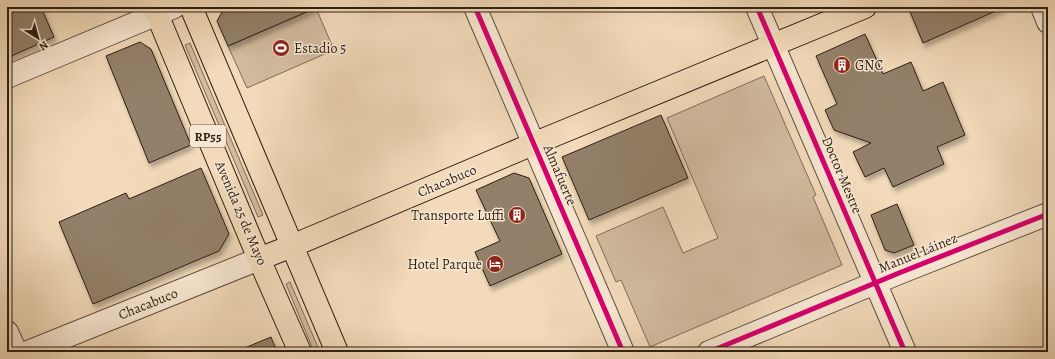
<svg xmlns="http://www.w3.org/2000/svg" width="1055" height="359" viewBox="0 0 1055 359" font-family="Alegreya,serif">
<defs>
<filter id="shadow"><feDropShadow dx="2.5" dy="4.5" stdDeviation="2" flood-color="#0004"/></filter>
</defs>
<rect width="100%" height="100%" fill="#f2daba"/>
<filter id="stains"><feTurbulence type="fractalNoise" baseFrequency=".005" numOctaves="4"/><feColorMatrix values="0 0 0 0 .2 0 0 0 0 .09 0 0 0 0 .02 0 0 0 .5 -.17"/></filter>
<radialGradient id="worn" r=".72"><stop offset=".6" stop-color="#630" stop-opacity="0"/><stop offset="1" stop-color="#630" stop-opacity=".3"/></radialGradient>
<path fill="#d1ba9e" stroke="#7f6c58" d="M316 8 334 50 247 88 228 46Z
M190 43 263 215 258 217 185 45Z
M764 76 816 195 813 197 842 265 650 347 621 280 616 282 596 236 663 207 683 253 718 238 667 118Z
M290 282 320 352H314L286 284Z"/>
<path fill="#93806a" stroke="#2d1f13" filter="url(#shadow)" d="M7 7H41L54 37 7 58Z
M234 7H318L228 46 217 21 222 12Z
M908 7H1005L923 43Z
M865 34 883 74 911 62 923 91 943 82 965 135 937 147 944 164 893 187 884 168 865 177 853 152 871 143 834 130 825 110 837 104 816 56Z
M140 42 151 49 191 145 149 163 106 56Z
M661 115 688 178 589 220 562 157Z
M201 168 229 234 219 251 93 304 59 222 126 193 129 199Z
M514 173 529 178 562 254 490 286 475 252 500 241 476 190Z
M897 204 914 245 894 253 885 250 871 215Z
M271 337 277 352H235Z"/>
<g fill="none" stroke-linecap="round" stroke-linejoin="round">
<g stroke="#5e4e3d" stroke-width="24">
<path id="minor" d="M475 7 623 352
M757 7 905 352
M1042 7 1048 22
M7 77 174 7
M7 332 16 352
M28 352 259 259
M709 352 899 273 1048 214"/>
</g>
<g stroke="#2d1f13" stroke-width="24">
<path id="major" d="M154 7 259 259 300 352
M191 7 337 352
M259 259 292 246 533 144 865 7"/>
</g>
<use href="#minor" stroke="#f7e7d2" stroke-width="22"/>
<use href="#major" stroke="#f2daba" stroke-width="22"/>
<g stroke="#f7e7d2" stroke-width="8">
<path id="cycleway" d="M475 7 623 352
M757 7 905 352
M709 352 899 273 1048 214"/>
</g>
<use href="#cycleway" stroke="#d6006c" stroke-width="5"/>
</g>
<defs>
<g id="stadium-disc" transform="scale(0.9)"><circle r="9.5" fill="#8f2418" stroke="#f7e7d2"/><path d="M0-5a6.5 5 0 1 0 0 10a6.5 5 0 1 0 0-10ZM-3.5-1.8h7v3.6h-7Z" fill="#fff"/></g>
<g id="building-disc" transform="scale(0.9)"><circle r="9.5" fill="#8f2418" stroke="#f7e7d2"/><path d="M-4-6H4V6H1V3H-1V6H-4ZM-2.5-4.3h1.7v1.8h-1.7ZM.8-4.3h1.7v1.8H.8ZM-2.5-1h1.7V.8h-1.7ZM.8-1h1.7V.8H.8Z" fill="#fff"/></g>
<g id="hotel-disc" transform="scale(0.9)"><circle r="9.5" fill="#8f2418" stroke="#f7e7d2"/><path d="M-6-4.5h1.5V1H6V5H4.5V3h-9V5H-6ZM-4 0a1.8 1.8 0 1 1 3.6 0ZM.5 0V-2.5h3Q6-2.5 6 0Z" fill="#fff"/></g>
</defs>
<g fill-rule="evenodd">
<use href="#stadium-disc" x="281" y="48"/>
<use href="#building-disc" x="842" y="65"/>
<use href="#building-disc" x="517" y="215"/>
<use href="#hotel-disc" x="495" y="264"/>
</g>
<g text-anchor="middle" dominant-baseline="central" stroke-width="3" stroke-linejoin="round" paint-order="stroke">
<rect fill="#f7e7d2" stroke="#6a5b4c" stroke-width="1" x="190" y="125" width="36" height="22" rx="3"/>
<g font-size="13" font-weight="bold" fill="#2d1f13">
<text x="208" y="136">RP55</text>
</g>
<g font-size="14" fill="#2d1f13" stroke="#f7e7d2" text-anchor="start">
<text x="294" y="48">Estadio 5</text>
<text x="855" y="65">GNC</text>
<text x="504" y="215" text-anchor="end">Transporte Luffi</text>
<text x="482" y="264" text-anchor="end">Hotel Parque</text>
</g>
<g font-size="14" fill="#2d1f13" stroke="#f7e7d2">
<text transform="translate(560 175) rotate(67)">Almafuerte</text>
<text transform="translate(842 175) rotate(67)">Doctor Mestre</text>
<text transform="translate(447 181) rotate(-23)">Chacabuco</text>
<text transform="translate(241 213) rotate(67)">Avenida 25 de Mayo</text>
<text transform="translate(918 253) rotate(-22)">Manuel Láinez</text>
<text transform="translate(148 304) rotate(-22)">Chacabuco</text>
</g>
</g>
<rect width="1055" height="359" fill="none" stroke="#f2daba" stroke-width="24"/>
<rect x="8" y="8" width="1039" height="343" fill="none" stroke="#2d1f13" stroke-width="2"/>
<rect x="12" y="12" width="1031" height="335" fill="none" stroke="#2d1f13"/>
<g transform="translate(38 38) rotate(143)" stroke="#f7e7d2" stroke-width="3" paint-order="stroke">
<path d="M0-3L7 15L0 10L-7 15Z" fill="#2d1f13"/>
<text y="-6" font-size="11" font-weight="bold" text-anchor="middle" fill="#2d1f13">N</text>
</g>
<rect width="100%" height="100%" filter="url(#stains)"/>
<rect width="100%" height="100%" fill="url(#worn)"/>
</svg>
